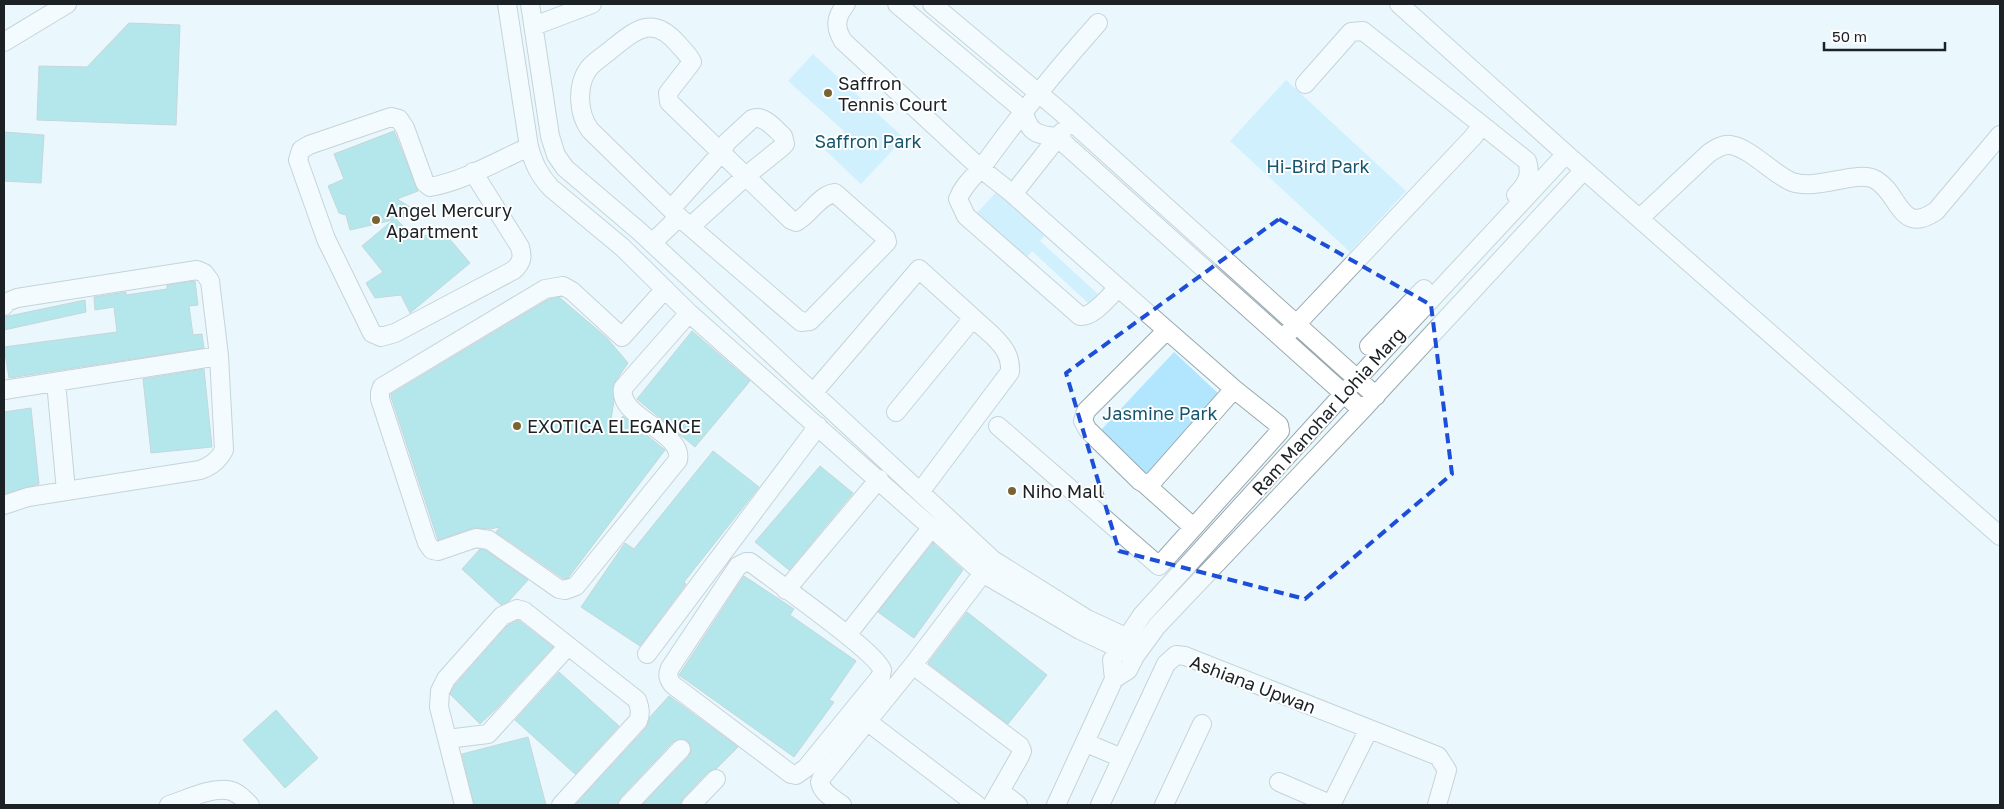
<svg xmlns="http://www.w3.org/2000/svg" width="2004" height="809" viewBox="0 0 2004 809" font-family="'Golos Text',sans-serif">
<rect width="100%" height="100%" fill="#eaf8fe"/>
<path fill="#b1e6fe" d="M813 54 904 138 861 184 825 150 844 131 788 81Z
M1286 80 1406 191 1350 252 1230 141Z
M999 189 1047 233 1040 241 1098 294 1089 304 1032 251 1025 259 976 214Z
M1174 352 1221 396 1147 474 1100 431Z"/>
<path fill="#74d3d6" stroke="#9aadae" d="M129 23 180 25 176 125 37 120 39 66 87 67Z
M394 131 418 191 397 199 412 208 406 217 396 219 416 239 442 230 470 263 410 313 401 295 375 298 366 283 383 272 362 246 393 220 350 230 346 215 339 213 328 186 344 179 334 154Z
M4 132 44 135 41 183 4 181Z
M195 281 198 305 189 306 193 335 202 334 204 348 9 378 4 347 117 332 114 307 95 310 94 297 126 292V295L167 289V285Z
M559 297 607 338 628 363 613 385 614 400 609 434 623 416 665 450 568 578 564 579 496 532 500 527 490 529 473 528 438 540 391 397V394L549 299Z
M85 300 86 312 4 330V317Z
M692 331 750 381 695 447 637 399Z
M204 369 212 447 151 453 143 379Z
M31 408 39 484 4 494V412Z
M713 451 759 487 684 582 686 584 640 646 581 607 625 543 634 549Z
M820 466 853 493 789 570 755 542Z
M933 543 963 570 914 638 878 612Z
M480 549 485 550 528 580 509 601 501 605 462 569Z
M744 576 794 609 790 615 856 661 829 700 834 702 794 757 679 675Z
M967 612 1047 675 1008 724 928 663Z
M518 620 553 647 497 708 480 724 450 694 455 685 508 625Z
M559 672 619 726 575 774 515 720Z
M669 696 738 747 716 769 708 772 683 798 680 805H642L689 756 691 751V746L688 741 683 739 673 742 620 798 618 805H575L646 728 650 717Z
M276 710 318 758 285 788 243 740Z
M528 737 546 805H474L462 754Z"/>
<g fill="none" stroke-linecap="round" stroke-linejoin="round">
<g stroke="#98a8af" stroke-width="20">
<path id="minor" d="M507 4 529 147C534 164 539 175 551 188L622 247 689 313 984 574 1080 630 1135 656
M530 4 550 136 556 155 565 168 639 231 993 560 1087 619 1143 645
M846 4C836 17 834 26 843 41L980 168 1013 194 1062 132
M897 4 1023 110C1029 132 1035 135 1057 137L1362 410
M932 4 1061 112 1376 396
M1399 4 1566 154 2000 536
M1098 23C1058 68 1021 113 985 163 976 175 963 185 958 199L966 216 1080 316C1094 317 1108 297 1118 288
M534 26 592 4
M4 42 67 4
M1482 125 1527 161C1532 175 1526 185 1516 195
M473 172 520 247C523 257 522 262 514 270L395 333 381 337 372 333 326 239 298 160 301 150 309 145 391 117 399 119 405 128 425 183 430 187C464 181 497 161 529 147
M1013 194C1086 260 1160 324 1234 389L1153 481 1145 484 1140 481 1088 430 1083 421 1086 411 1167 330
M671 209 721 153 727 142 752 119C764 114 775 129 783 136L785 144 782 147 746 176 691 226
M1640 218 1709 153C1715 149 1722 144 1730 145 1749 147 1773 174 1792 182 1818 191 1857 169 1876 180 1900 194 1900 236 1936 211L2000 135
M652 243 679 217 590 130C578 114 576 85 589 68 595 61 605 55 613 48 637 29 653 15 678 44 683 50 689 55 692 62L668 93 669 102 791 220 796 222C810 215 819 195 835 193L886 238 887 242 810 321 801 322 679 217
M665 289 622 337 572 291 563 286 545 289 382 387 380 393V399L427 543 432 550 438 551 476 538 489 540 559 589 565 590 576 586 678 460C684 431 617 418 623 388L689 313
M4 306 7 302 17 298 197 270 204 273 210 281 219 356 224 450C218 461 211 466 200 470L28 497 4 505
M1289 332 1473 137 1482 125 1363 31 1351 32 1305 84
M1369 346 1424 289
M56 382 66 491
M4 390 219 356
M813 393 919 269 993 336C1004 347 1011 356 1010 372L920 492
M896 412 973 318
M998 426 1159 566 1280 431 1279 425 1234 389
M1145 484 1193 527
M746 562H750C772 579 877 652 882 670L881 676 806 768 796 775 791 774 673 685C668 679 667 675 670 668L738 566Z
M786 590 879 479
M847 635 932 527
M647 654 818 426
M913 665 1020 746 1022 751 1020 756 992 805
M1114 679 1128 670 1135 656 1157 626 1362 410 1584 170
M868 722 977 805
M447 739 488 734 568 646
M1086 743 1122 758
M1279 782 1332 805
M1000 791 1018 805
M169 805C186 800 208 788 227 790 237 791 244 799 250 805
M464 805 439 707 440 691 446 679 502 616 517 609 524 611 637 700C640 708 641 713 638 721L561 805
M628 805 681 749
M691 805 716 779
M842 805C833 798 822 793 820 782L822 777 913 665 983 573
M1056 805 1114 679 1112 660 1142 615 1357 379 1566 154
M1100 805 1166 664 1176 655 1185 656 1438 756 1447 770 1437 805
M1164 805 1202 724
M1331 805 1369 729"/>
</g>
<use href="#minor" stroke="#fff" stroke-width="18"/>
</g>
<path d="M0 0H2004V809H0ZM1279 219 1431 305 1452 474 1305 599 1119 551 1066 373Z" fill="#eaf8fe" fill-opacity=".55" fill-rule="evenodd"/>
<path fill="none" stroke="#1d4ed8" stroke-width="4" stroke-dasharray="10 6" stroke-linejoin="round" d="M1279 219 1431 305 1452 474 1305 599 1119 551 1066 373Z"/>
<g fill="#786433" stroke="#fff" stroke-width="2">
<circle cx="828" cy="93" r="5"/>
<circle cx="376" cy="220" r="5"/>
<circle cx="517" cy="426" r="5"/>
<circle cx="1012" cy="491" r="5"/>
</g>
<g text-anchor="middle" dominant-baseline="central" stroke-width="4" stroke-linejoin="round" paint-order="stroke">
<g font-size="18" fill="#1b2124" stroke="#fff" text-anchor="start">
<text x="838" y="83">Saffron<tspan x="838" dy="21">Tennis Court</tspan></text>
<text x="386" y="210">Angel Mercury<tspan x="386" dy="21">Apartment</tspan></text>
<text x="527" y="426">EXOTICA ELEGANCE</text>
<text x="1022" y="491">Niho Mall</text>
</g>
<g font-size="18" fill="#16556c" stroke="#fff">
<text x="868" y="141">Saffron Park</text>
<text x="1318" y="166">Hi-Bird Park</text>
<text x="1160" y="413">Jasmine Park</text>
</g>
<g font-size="18" fill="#1b2124" stroke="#fff">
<text transform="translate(1328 411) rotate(-48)">Ram Manohar Lohia Marg</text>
<text transform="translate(1253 684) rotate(21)">Ashiana Upwan</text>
</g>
</g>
<rect width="2004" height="809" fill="none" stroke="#1b2124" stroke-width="10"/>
<path d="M1824 42v8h121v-8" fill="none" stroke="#1b2124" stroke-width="2.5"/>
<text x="1832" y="42" font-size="15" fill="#1b2124" stroke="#ffffff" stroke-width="4" paint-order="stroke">50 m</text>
</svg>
